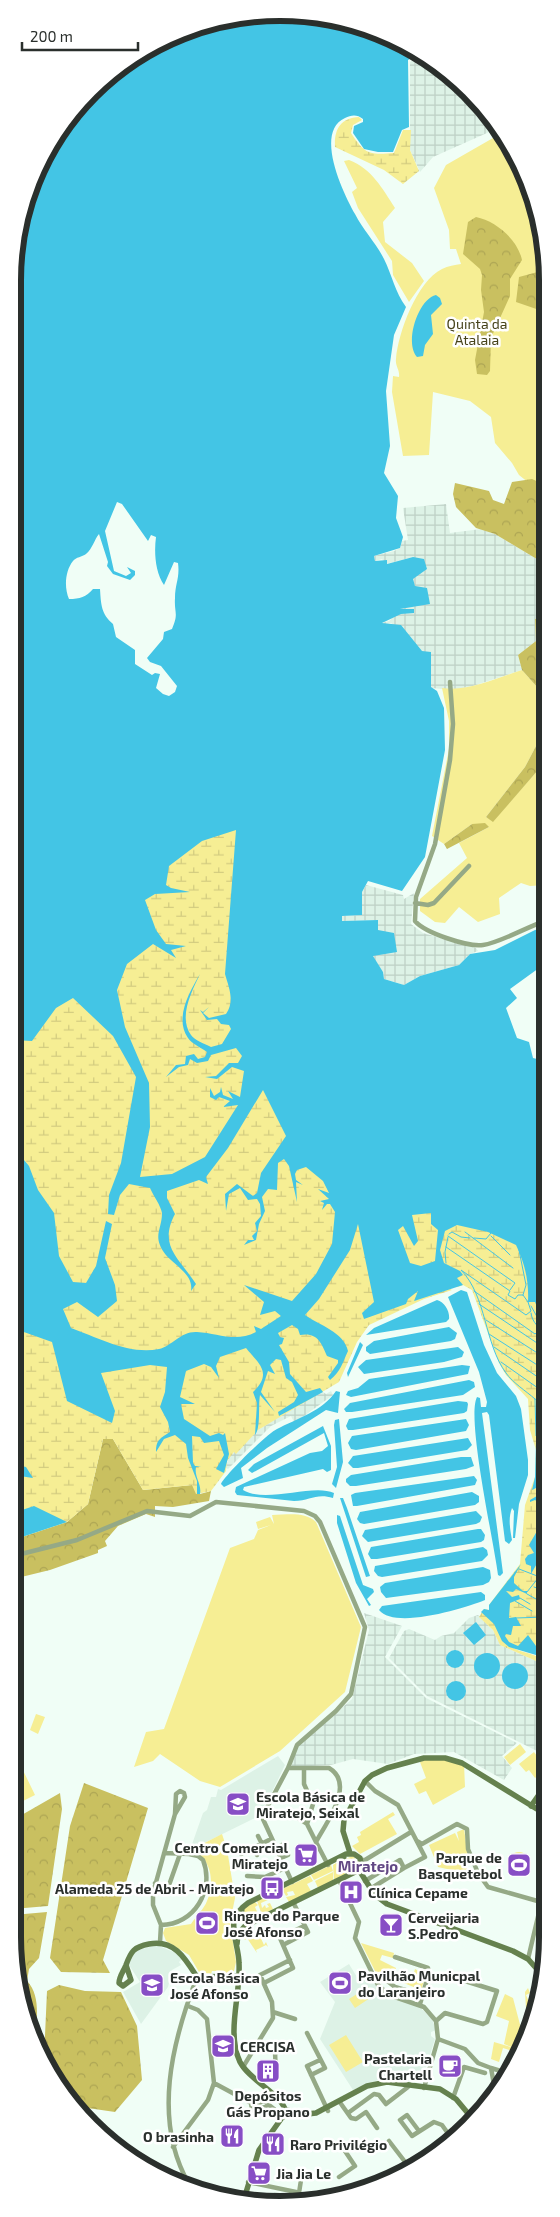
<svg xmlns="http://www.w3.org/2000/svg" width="560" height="2217" viewBox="0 0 560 2217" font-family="'Exo 2',sans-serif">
<defs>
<pattern id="industrial-grid" width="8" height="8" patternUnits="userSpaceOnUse" patternTransform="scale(1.25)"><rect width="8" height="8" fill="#ddf2e6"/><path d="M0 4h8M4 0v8" fill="none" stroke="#bed0c5"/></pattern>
<pattern id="forest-crowns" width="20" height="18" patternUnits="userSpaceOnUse" patternTransform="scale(1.25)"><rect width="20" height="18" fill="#c9c060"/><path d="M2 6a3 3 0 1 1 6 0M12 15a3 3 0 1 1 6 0" fill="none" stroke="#ada554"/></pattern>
<pattern id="wetland-marsh" width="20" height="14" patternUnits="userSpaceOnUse" patternTransform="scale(1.25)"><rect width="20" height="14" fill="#f6ee94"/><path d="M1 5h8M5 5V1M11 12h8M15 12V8" fill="none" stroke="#d3cc80"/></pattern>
</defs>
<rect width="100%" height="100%" fill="#f0fef6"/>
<path fill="#ddf2e6" d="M278 1756 285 1765 261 1815 190 1850 203 1813 207 1810 211 1797H216L218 1789 221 1790Z
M153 1946H159L176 1953 182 1959 179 1962 181 1965 172 1970 168 1987 141 2024 123 1992 140 1982 129 1965 132 1952Z
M349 1964 360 1982 370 1976 384 1995 420 2007 432 2019 436 2030 431 2032V2036L435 2039 422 2080 418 2082 378 2080 353 2090 320 2039 335 2002 320 1982Z
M274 2192 299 2197V2199L271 2203Z"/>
<path fill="url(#industrial-grid)" d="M420 56 469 91 496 129 433 157 420 172 410 150V62Z
M446 504 450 533 481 529 495 534 545 564 542 619H535L536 641 518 655 522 670 473 686 453 690 431 688 422 652 391 623 383 625 382 623 389 621 400 610 415 586 412 579 413 557 386 564 382 559 375 561 374 556 394 551 400 548 402 541 408 540 403 508Z
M366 885 403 895 404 899 414 893 411 924 423 933 476 948 478 951 470 954 459 965 420 976 404 985 384 979 383 972 372 956 378 930V920L342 921V916L362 915V892Z
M331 1391 333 1395 304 1416 294 1422 291 1416 271 1426 228 1469 225 1467 230 1456 258 1430 305 1401 323 1392 326 1394Z
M364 1613 402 1626 385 1657 426 1698 517 1743 502 1756 512 1768 504 1780 454 1752 414 1754 388 1764 353 1759 331 1765 292 1767V1756L297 1747 352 1699 369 1630Z
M478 1615 493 1630 500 1645 545 1665V1755L427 1696 389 1658 404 1631 409 1629 435 1640 441 1636 454 1633 469 1618Z"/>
<path fill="#f6ee94" d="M500 134 520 162 545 245V499L534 487 519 475 512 463 495 443 491 417 470 401 433 392 429 455 403 456 392 392 393 376 399 377C400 370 395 366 396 359 398 333 417 281 442 269 448 266 455 265 461 264L456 249H450L449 230 434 188 446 165Z
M349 160C372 169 382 188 395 208L383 222 385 242 412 263 424 281 409 302 393 275 392 261 358 208 352 192 357 188 344 161Z
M522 670 545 696V729L525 767 486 817 493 821 545 762V885L530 886 521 883 499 898 500 914 478 922 459 907 445 923 435 922 420 911V899L467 858 459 843 489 827 472 824 444 844 432 836 449 749V721L442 688C468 692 497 678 522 670Z
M272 1515C287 1515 304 1511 316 1522L361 1627 345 1692 280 1751 220 1787 200 1781 160 1754 153 1761 134 1767 146 1732 164 1729 230 1548 254 1539 258 1530 271 1525 258 1529 256 1522 270 1517 274 1524Z
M36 1714 45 1717 38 1734 30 1730Z
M520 1744 526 1752 510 1765 504 1757Z
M534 1752 540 1760 545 1758V1770L535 1778 529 1770 526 1772 519 1764Z
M444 1759 464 1764 465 1787 433 1805 426 1791 419 1794 414 1784 426 1778 420 1762 424 1760Z
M18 1760 35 1795 13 1806V1763Z
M393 1812 395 1815 388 1819 397 1834 360 1854 352 1846 359 1842 357 1837 361 1835 360 1832Z
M464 1829 469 1863 465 1873 438 1867 429 1845 455 1833 459 1841 457 1832Z
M222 1834 227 1849 235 1898 230 1923 236 1962 234 1971 226 1974 224 1971H212L211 1974 199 1972 189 1955 166 1941 163 1933 165 1928 191 1924C196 1916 204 1909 207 1901 215 1883 212 1855 189 1851Z
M507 1864a12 12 0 1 1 24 0a12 12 0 1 1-24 0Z
M353 1856 359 1863 354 1871 344 1867 345 1859Z
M336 1863H339L345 1874 334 1880 333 1865Z
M331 1865 333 1871 314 1880 311 1875Z
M333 1872V1880L318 1888 315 1881Z
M310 1876 313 1881 307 1884 311 1891 289 1902 286 1897 295 1895 293 1891 287 1892 288 1895 286 1896 282 1889Z
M268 1895 270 1899 261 1903 262 1908 265 1905 266 1908 269 1907 267 1904 270 1903 273 1909 262 1915 257 1901Z
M255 1902 258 1905 255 1907 259 1916 251 1919 245 1918 242 1909Z
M390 1914 401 1918 396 1925 385 1923Z
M257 1929 261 1931 259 1934 264 1945 266 1942 268 1947 266 1945 256 1950 257 1953 247 1938 245 1940 244 1938 259 1932Z
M361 1943 394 1953 393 1958 382 1955 380 1960 396 1968 395 1972 404 1974 403 1977 412 1980 415 1969 426 1975 421 1990 389 1977 381 1983Z
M368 1987 373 1996 355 2008 349 1999Z
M528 1988 530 1993 526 1995 532 2010 527 2025 525 1992Z
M505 1994 513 1998 523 2036 513 2066 516 2049 515 2052 503 2048 499 2062 491 2059 494 2042 514 2048 504 2044 509 2021 496 2016Z
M346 2035 363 2062 346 2072 329 2045Z"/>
<path fill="url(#forest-crowns)" d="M476 217C496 221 518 240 522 260L510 279V296L491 338 490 371 487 375 477 374 475 360 484 312 481 290 482 275 480 269 463 254 468 222Z
M545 270V312L516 302 519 277Z
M532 479 545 485V564L495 534 476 528 456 507 453 494 455 483 489 491 493 500 504 504 512 482Z
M545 594V696L522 670 518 655 536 641 535 619 542 618V596Z
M545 729V762L493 822 486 817 525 767Z
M485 823 489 827 447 849 444 844 472 824Z
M103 1439H113L143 1490 192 1485 200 1494 211 1491 209 1501 173 1507 155 1506V1517L146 1514 118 1526 105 1541 107 1546 98 1550V1553L50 1570 13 1579V1540L67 1522 88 1504Z
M84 1783 148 1808 103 1960 110 1973 61 1972 50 1958 70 1826Z
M60 1793 62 1809 48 1906 13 1909V1820Z
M47 1912 39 1958 29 1969 27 1981C42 1997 36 2022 35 2043L13 1937V1915Z
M59 1985 85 1991 121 1992 137 2026 142 2080 115 2112 74 2106 44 2058 47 1991Z"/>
<path fill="url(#wetland-marsh)" d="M359 117 362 120 353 125 351 133C365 154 368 155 394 153L403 130H411L410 150 419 171 403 184 384 170 335 147C334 130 340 118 359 117Z
M227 788 364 1239 452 1290 424 1299 369 1325 357 1342 339 1382 258 1430 236 1454 234 1452 227 1461 226 1471 211 1491 196 1494 192 1485 143 1490 113 1439H103L88 1504 67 1522 13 1540 14 962Z
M376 1180 545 1254V1652L511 1645 504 1637 505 1633 499 1631C511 1655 522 1648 543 1659L545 1658V1665L500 1645 493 1630 479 1617 484 1609 489 1610V1605L520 1564 525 1505 535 1477 536 1450 530 1430 528 1399 506 1375 499 1363 472 1290 463 1285 458 1287 414 1271 370 1193Z"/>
<path fill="#43c5e5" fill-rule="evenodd" d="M315 15 399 40 418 54 408 60 409 127 402 130 393 152H378L364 149 353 133 354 126 363 122V119C357 114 351 115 345 118 314 132 343 193 355 214 363 230 376 243 384 259 392 275 395 292 406 307L394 335 386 391 390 446 384 473 398 496 396 518 403 537 400 548 374 556 375 561 387 560V564L413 557 424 559 427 569 413 579 415 586 427 588 430 604 400 609H414V613L401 614 382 623 401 625 422 651 431 652V687L437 691 444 708 445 750 425 857 402 891 368 881 362 892V915L342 916V921L378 920V930L394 933 397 952 373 956 383 972 384 979 404 985 420 976 459 965 470 954 495 950 535 930 545 928V995H539V968L510 989 517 998 506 1008 517 1038 529 1042 533 1058 545 1061V1326L535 1302H528C529 1281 525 1264 516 1245L488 1232 457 1225 445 1231 440 1250 444 1263 460 1271 463 1275 457 1278 463 1285 414 1301 418 1291 408 1299 406 1304 364 1319 362 1313 374 1302 358 1224 350 1250 319 1299 305 1315C319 1325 344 1332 348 1351 342 1364 341 1371 330 1380L328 1377 338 1363V1360L327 1356C321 1342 317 1332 300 1335L298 1329 292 1325 278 1333 280 1337 284 1338 282 1344 279 1345 289 1362 290 1374 306 1392 320 1388 323 1392 279 1416 278 1412 294 1402 298 1395 292 1382 286 1378 281 1360 276 1359 270 1365 275 1374 268 1371 261 1392 275 1412 260 1395C258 1406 261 1428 255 1435L257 1403 253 1392C273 1373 259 1364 246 1348L220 1357 216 1366 219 1378 211 1367 204 1364 186 1371 180 1397 195 1404H181L184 1419 210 1436 219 1433 223 1435 230 1428 225 1433 229 1454 224 1473 216 1469 224 1455 219 1441 204 1443 200 1437 192 1436 193 1463 195 1466H201L196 1467C194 1477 202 1484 200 1494H197V1481L188 1458 186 1444 175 1435 164 1439 156 1452C156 1439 161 1438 170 1432L168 1422 160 1407 165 1392 167 1367 150 1365 101 1373 115 1411 112 1423 67 1401 52 1342 21 1331 13 1348 14 1148 29 1166 38 1190 54 1213 59 1256 73 1282 86 1283 96 1266 106 1221 112 1224 105 1258 115 1285 117 1301 98 1317 77 1302 63 1309 71 1328C99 1338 129 1355 159 1349 172 1346 181 1331 197 1332 218 1333 235 1343 256 1332L254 1326 261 1329 281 1316 275 1311 260 1315 264 1302 244 1285 292 1301 316 1274 332 1244 335 1212 330 1204H327L322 1210 324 1203 320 1201 329 1199 318 1189 329 1193 323 1181 306 1167 297 1170 295 1174 296 1180 303 1185 296 1182 297 1202 289 1166 284 1159 278 1163 277 1190 268 1189 262 1197 265 1211 259 1224 256 1240 244 1245 248 1240H254L252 1236 257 1231 255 1223 261 1216 260 1204 257 1199 248 1200 240 1188 229 1194 226 1211 225 1194 237 1184 253 1196 257 1193 261 1173 286 1136 263 1090 228 1148 206 1177 208 1184 199 1180 167 1191V1198L175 1214C158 1246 179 1258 196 1284L191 1291C194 1273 172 1265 163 1251 153 1235 162 1229 162 1213 161 1206 153 1195 150 1188L129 1184 120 1195 114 1215 108 1214 109 1195 121 1163 136 1077 113 1036 73 998 56 1008 32 1041 14 1040 15 245 48 146 117 68 211 22ZM117 502 122 504 148 541 151 535 156 537C154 552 155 572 164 585L174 562 178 563C180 578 175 584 175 598 174 613 179 613 172 629L164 632 163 639 147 658 150 662 161 666 177 686 175 692 169 696 163 694 156 688 160 674 155 673 152 675 135 664V650L116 637 113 624C101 614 101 604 100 589H93C86 597 80 599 69 599 64 588 65 571 73 561 76 557 82 557 86 554 93 548 94 540 99 534L108 562 107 566 113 574 130 580 135 575V571L127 567 131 573 126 576 114 571 105 531ZM236 830 225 974C229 988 235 1001 226 1014L209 1018 203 1013 209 1007 203 1012 200 1010 207 1020 217 1019 221 1024 229 1025 231 1029 222 1044 211 1047C205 1044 194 1040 191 1035 178 1017 192 991 200 974 190 991 174 1018 188 1038 192 1044 202 1048 207 1052L205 1057 198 1059 194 1054 186 1056 185 1064 176 1065 166 1077 179 1067 188 1065 190 1059 197 1063 208 1061 211 1055 236 1048 242 1056 238 1063H229L216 1076 205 1077 217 1079 232 1067 244 1071 240 1097 228 1091 233 1099 223 1095 221 1087 220 1092 214 1096 210 1088V1097L216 1100 219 1097 230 1101 223 1107 238 1105 205 1157 172 1174 140 1177 150 1127 149 1083 125 1027 117 990 127 964 153 944 176 958 171 950 186 946 166 944 156 930 145 900 155 894 190 892 171 888 166 885 169 866 202 841ZM431 1213V1224L438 1230 435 1261 421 1266 410 1263 398 1230 403 1226 414 1246 418 1241 412 1215Z
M436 295 440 298 442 304 431 315 433 334 425 345 423 356 417 357C404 343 418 299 436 295Z
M461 1290 467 1292 484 1345 497 1373 516 1396 521 1409 528 1460V1475L519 1504 515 1538H513L514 1511 512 1508C508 1518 510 1529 512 1540L509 1544 505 1541 489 1415 487 1412 482 1413 503 1573 500 1576 498 1575C494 1542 466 1418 477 1397L480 1398 481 1407H486L487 1402 479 1372 448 1297Z
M437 1300C445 1302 450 1312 449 1319L446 1322 366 1335 374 1328Z
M449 1327 457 1333 455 1339 451 1341 370 1354 366 1351V1347L374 1341Z
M360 1342 363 1345 348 1377 347 1373Z
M458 1347 464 1352 462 1357 444 1362 364 1374 358 1367 366 1360Z
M462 1365 470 1366 468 1374 351 1397 346 1395 348 1391 358 1388 369 1379Z
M469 1380 474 1382 475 1387 463 1395 352 1412H346L344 1409 350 1403Z
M336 1391 340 1392 338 1413 326 1410 267 1448 241 1468 243 1478 224 1487 221 1484C226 1474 268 1433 277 1429 296 1419 323 1411 336 1391Z
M458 1401 467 1402 468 1404 467 1411 464 1413 353 1430H348L346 1426 349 1419Z
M339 1419 343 1462 336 1488 332 1484 337 1467 334 1425 335 1420Z
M466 1419 469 1425 466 1431 356 1450 351 1449 348 1443 352 1436Z
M323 1426 331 1446V1470L327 1472 323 1469 244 1487 243 1490C266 1504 313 1483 334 1493L333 1498C316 1493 310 1501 294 1501L237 1495 235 1492 236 1487 310 1453 322 1451 328 1446 324 1433 252 1473 248 1470 254 1464Z
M468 1438 472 1445 467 1450 358 1468H353L348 1463 353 1456Z
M536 1441 540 1454 544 1456 542 1465 545 1469V1514L544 1507 535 1500 530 1502V1500L542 1493 538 1487 532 1490 535 1477Z
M461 1457H471L474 1466 466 1469 356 1486H350L346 1482V1479L351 1475Z
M13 1464 26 1467 33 1478 13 1475Z
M474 1476 477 1480 475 1485 357 1506H353L351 1495 355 1493Z
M472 1492 479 1496V1502L475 1505 364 1524 360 1523 357 1519 360 1512Z
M340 1498H343L347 1508 370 1576 366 1577Z
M34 1506 67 1522 13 1540V1513Z
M476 1511 482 1517 480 1522 476 1524 368 1542 362 1536 365 1530Z
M337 1515 340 1516 363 1585 373 1589 374 1592 367 1599 371 1605 369 1606 356 1583 337 1523Z
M545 1517V1550H540L543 1553 531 1574V1566L526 1564 525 1559 528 1555 534 1553 529 1545Z
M478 1529H481L485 1535 484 1540 481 1542 377 1559H371L368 1554 371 1547Z
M483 1547 487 1550 488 1555 482 1561 382 1577 378 1576 374 1571 375 1566Z
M521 1564 514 1577V1583L523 1591H527V1594L516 1589 513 1592 506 1591 512 1597 519 1595 520 1599 510 1603 509 1618 516 1617 521 1626H513L511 1635 506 1634 505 1636 509 1642 518 1646 528 1635 536 1646 545 1649V1660L540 1663 536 1661V1655L509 1647 502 1641 494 1624 481 1612 484 1609 489 1610V1605Z
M483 1567 490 1570 491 1578 489 1582 483 1585 386 1598 381 1592 380 1587 385 1583Z
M481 1592 485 1595V1600C465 1608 395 1630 379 1610L382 1606Z
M476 1622 486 1635 474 1645 463 1633Z
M446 1659a9 9 0 1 1 18 0a9 9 0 1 1-18 0Z
M474 1666a13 13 0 1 1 26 0a13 13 0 1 1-26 0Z
M502 1676a13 13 0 1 1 26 0a13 13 0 1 1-26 0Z
M446 1691a10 10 0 1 1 20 0a10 10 0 1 1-20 0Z"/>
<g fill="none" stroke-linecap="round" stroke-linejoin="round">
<path stroke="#43c5e5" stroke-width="1" d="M465 1232 513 1268
M449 1234 452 1232 461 1237 470 1238
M448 1236 515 1283 510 1290
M491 1236 510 1255
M474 1238 486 1239 491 1233
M446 1247 510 1291 508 1295 515 1299 518 1295H523L528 1302
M519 1250 526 1285 523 1295
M446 1263 445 1252 448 1237
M474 1291 535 1334 540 1330
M528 1302 531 1311 526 1315 461 1270C487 1297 484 1343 506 1373 513 1383 526 1391 535 1399L536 1436 545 1444
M479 1304 543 1347
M531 1306 545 1331
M531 1313C533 1325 539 1325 543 1334 547 1343 542 1357 542 1367
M486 1320 542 1356
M489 1334 545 1370
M494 1347 545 1382
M501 1362 545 1393
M538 1398 543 1391
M535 1399 545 1404
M536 1409 545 1416
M536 1421 545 1429
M537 1563 545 1566
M519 1569 545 1579
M534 1587 545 1591
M527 1592 539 1577
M527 1594 545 1604
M520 1598 530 1604
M515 1601 532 1611
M516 1618 545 1617
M539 1624H545"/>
<path stroke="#95a986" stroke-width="4.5" d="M450 682 453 724 450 760 435 844 416 897 415 921C425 933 468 947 483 945 499 943 527 927 545 921
M415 903 428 905 434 903 469 866
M13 1556 77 1540 147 1511 190 1516 216 1502 304 1511 315 1516 320 1522 365 1627 351 1694 336 1711 297 1745 288 1768
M304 1768V1784L313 1804 307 1824 316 1842
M365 1781 375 1791 398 1805 425 1857 404 1868
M307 1824 298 1818 302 1815 308 1816
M258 1836 262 1844
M417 1841 422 1844 457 1824 467 1829 468 1849 478 1873 488 1887 541 1902
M237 1847 241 1854 271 1839
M253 1848 257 1855
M276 1848 284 1844 288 1855 281 1858
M361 1860H365L411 1832
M247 1876 265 1877 285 1868
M339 1880 359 1922 355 1938 378 1985 389 1995 424 2007 436 2021 438 2039 424 2088
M365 1881 400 1860 404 1868 370 1889
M292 1882 262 1817 288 1768H329C356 1784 326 1823 316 1842L328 1865
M155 1883 168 1888 180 1854
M161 1925C194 1925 215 1890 203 1860L198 1856 189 1854 164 1853
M160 1942 161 1925 153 1905V1893L175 1814 176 1794 180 1791 184 1793 185 1797 175 1814
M283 1945 308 1932 293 1902
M395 1957 428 1968 429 1973 420 2004
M528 1959 545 1887
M386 1980 395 1987 422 1995
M264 1983 293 1968 280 1938 304 1926
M273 2012 295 2019
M436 2021 445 2013 483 2024 487 2022 497 1991 465 1981
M307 2033 325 2068 311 2075
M438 2039 465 2049 478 2063 491 2068 495 2090
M275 2051 276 2079
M320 2060 307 2066 328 2111
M243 2067 273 2018 272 2002 260 1975 290 1960
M491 2068 504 2072V2079
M214 2083 251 2103 252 2110 270 2106
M453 2098 464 2067 485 2073
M339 2101 351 2118 356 2119 366 2112 377 2128
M252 2105 264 2101 284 2117
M348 2113 374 2094 379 2095 386 2104 408 2087
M419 2131 407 2115 400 2120 412 2136 434 2122 442 2125 452 2139
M389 2141 409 2167
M173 2147 208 2100 214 2083 207 2019 198 2010 188 2006
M438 2152 446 2146
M339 2177 355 2166 341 2145
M248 2182 296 2192 306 2198
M189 2184C152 2120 172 2042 197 1977
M299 2193 301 2180"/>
<path stroke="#65814e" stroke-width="5.5" d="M531 1806 545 1786
M350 1853 343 1831 344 1820 365 1781 372 1775 387 1768 424 1758H445L462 1763 545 1814
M344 1856 342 1867 351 1873
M359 1870 374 1894 387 1904 513 1951 528 1959 544 1977
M242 1908 241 1917 251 1921
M237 1944 238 1934 245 1926 355 1872 361 1865 360 1858 354 1854H346L248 1903C241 1908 236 1913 234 1921 232 1934 239 1950 239 1963 241 1995 226 2032 240 2062 250 2081 282 2094 286 2112L259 2150 244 2199
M126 1965 131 1980 123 1986 119 1983C119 1977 123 1972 126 1965 131 1951 134 1947 149 1944 174 1939 185 1958 197 1977L240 1976
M286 2110 307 2114 316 2113 367 2086 387 2082 440 2089 456 2099 471 2117"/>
</g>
<defs>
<g id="school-square" transform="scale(1.25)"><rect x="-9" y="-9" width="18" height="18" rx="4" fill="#874ec5" stroke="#fff"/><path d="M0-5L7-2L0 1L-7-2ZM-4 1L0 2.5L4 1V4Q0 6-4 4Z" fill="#fff"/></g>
<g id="supermarket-square" transform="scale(1.25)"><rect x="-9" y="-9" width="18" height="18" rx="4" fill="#874ec5" stroke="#fff"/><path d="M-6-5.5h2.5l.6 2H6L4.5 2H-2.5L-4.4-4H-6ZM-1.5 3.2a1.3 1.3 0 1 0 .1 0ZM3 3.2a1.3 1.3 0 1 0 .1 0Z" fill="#fff"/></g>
<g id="stadium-square" transform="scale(1.25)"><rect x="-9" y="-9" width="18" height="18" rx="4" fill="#874ec5" stroke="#fff"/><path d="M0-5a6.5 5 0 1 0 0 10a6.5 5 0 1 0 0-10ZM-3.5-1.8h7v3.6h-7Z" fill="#fff"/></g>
<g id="bus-square" transform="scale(1.25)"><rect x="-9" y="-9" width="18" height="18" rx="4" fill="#874ec5" stroke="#fff"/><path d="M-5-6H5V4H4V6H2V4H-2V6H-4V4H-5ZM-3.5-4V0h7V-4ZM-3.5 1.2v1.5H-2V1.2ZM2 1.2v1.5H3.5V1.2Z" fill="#fff"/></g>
<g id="hospital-square" transform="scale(1.25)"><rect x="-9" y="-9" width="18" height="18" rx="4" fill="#874ec5" stroke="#fff"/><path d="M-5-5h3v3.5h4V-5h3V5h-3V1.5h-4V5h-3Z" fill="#fff"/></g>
<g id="bar-square" transform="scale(1.25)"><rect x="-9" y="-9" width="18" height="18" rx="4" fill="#874ec5" stroke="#fff"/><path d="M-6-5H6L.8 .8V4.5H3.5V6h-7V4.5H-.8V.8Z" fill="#fff"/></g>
<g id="cafe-square" transform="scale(1.25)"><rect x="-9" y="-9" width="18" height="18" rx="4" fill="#874ec5" stroke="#fff"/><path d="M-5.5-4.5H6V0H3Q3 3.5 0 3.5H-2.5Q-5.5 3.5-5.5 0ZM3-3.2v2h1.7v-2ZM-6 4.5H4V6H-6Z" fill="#fff"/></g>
<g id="building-square" transform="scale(1.25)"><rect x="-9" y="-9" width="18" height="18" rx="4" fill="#874ec5" stroke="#fff"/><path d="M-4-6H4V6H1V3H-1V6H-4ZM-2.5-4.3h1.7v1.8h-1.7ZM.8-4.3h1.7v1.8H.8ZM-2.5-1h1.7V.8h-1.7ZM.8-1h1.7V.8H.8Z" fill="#fff"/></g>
<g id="restaurant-square" transform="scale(1.25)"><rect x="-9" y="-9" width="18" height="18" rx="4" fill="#874ec5" stroke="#fff"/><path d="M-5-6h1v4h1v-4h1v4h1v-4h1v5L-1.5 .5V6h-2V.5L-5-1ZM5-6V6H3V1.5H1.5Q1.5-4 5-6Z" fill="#fff"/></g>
</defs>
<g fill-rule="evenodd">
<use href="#school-square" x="238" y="1804"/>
<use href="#supermarket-square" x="306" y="1855"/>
<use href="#stadium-square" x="519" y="1865"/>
<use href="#bus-square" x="272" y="1888"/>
<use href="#hospital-square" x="351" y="1892"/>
<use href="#stadium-square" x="207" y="1923"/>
<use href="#bar-square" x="391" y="1925"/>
<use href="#stadium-square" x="340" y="1983"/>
<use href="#school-square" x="152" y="1985"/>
<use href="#school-square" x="223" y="2046"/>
<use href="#cafe-square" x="450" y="2066"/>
<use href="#building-square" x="268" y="2071"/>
<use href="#restaurant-square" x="232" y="2136"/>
<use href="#restaurant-square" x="273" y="2144"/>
<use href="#supermarket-square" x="259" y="2173"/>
</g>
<g text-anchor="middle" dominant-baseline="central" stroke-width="5" stroke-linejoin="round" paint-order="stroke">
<g font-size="14" fill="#47431b" stroke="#fff">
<text x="477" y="323">Quinta da<tspan x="477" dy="16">Atalaia</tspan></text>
</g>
<g font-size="14" font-weight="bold" fill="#2a2f2c" stroke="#fff" text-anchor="start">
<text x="256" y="1796">Escola Básica de<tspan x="256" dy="16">Miratejo, Seixal</tspan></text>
<text x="288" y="1847" text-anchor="end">Centro Comercial<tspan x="288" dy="16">Miratejo</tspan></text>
<text x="502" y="1857" text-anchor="end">Parque de<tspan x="502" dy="16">Basquetebol</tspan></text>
<text x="254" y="1888" text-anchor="end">Alameda 25 de Abril - Miratejo</text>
<text x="368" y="1892">Clínica Cepame</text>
<text x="224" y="1915">Ringue do Parque<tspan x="224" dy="16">José Afonso</tspan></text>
<text x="408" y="1917">Cerveijaria<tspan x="408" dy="16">S.Pedro</tspan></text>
<text x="358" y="1975">Pavilhão Municpal<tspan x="358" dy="16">do Laranjeiro</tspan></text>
<text x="170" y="1977">Escola Básica<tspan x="170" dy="16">José Afonso</tspan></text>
<text x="240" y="2046">CERCISA</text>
<text x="432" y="2058" text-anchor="end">Pastelaria<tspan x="432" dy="16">Chartell</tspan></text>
<text x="268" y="2095" text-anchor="middle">Depósitos<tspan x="268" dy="16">Gás Propano</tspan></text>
<text x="214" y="2136" text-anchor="end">O brasinha</text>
<text x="290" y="2144">Raro Privilégio</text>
<text x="276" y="2173">Jia Jia Le</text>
</g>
<g font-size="15" font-weight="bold" fill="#624784" stroke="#fff">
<text x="368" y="1866">Miratejo</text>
</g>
</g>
<path d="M0 0H560V2217H0ZM280 21H280A259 259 0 0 1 539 280V1937A259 259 0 0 1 280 2196H280A259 259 0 0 1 21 1937V280A259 259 0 0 1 280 21Z" fill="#fff" fill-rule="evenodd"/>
<path fill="none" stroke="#2a2f2c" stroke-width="6" d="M280 21H280A259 259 0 0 1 539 280V1937A259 259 0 0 1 280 2196H280A259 259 0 0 1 21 1937V280A259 259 0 0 1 280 21Z"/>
<path d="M22 42v8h116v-8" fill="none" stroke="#2a2f2c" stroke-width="2.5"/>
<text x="30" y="42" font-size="15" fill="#2a2f2c" stroke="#ffffff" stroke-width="4" paint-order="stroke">200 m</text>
</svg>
